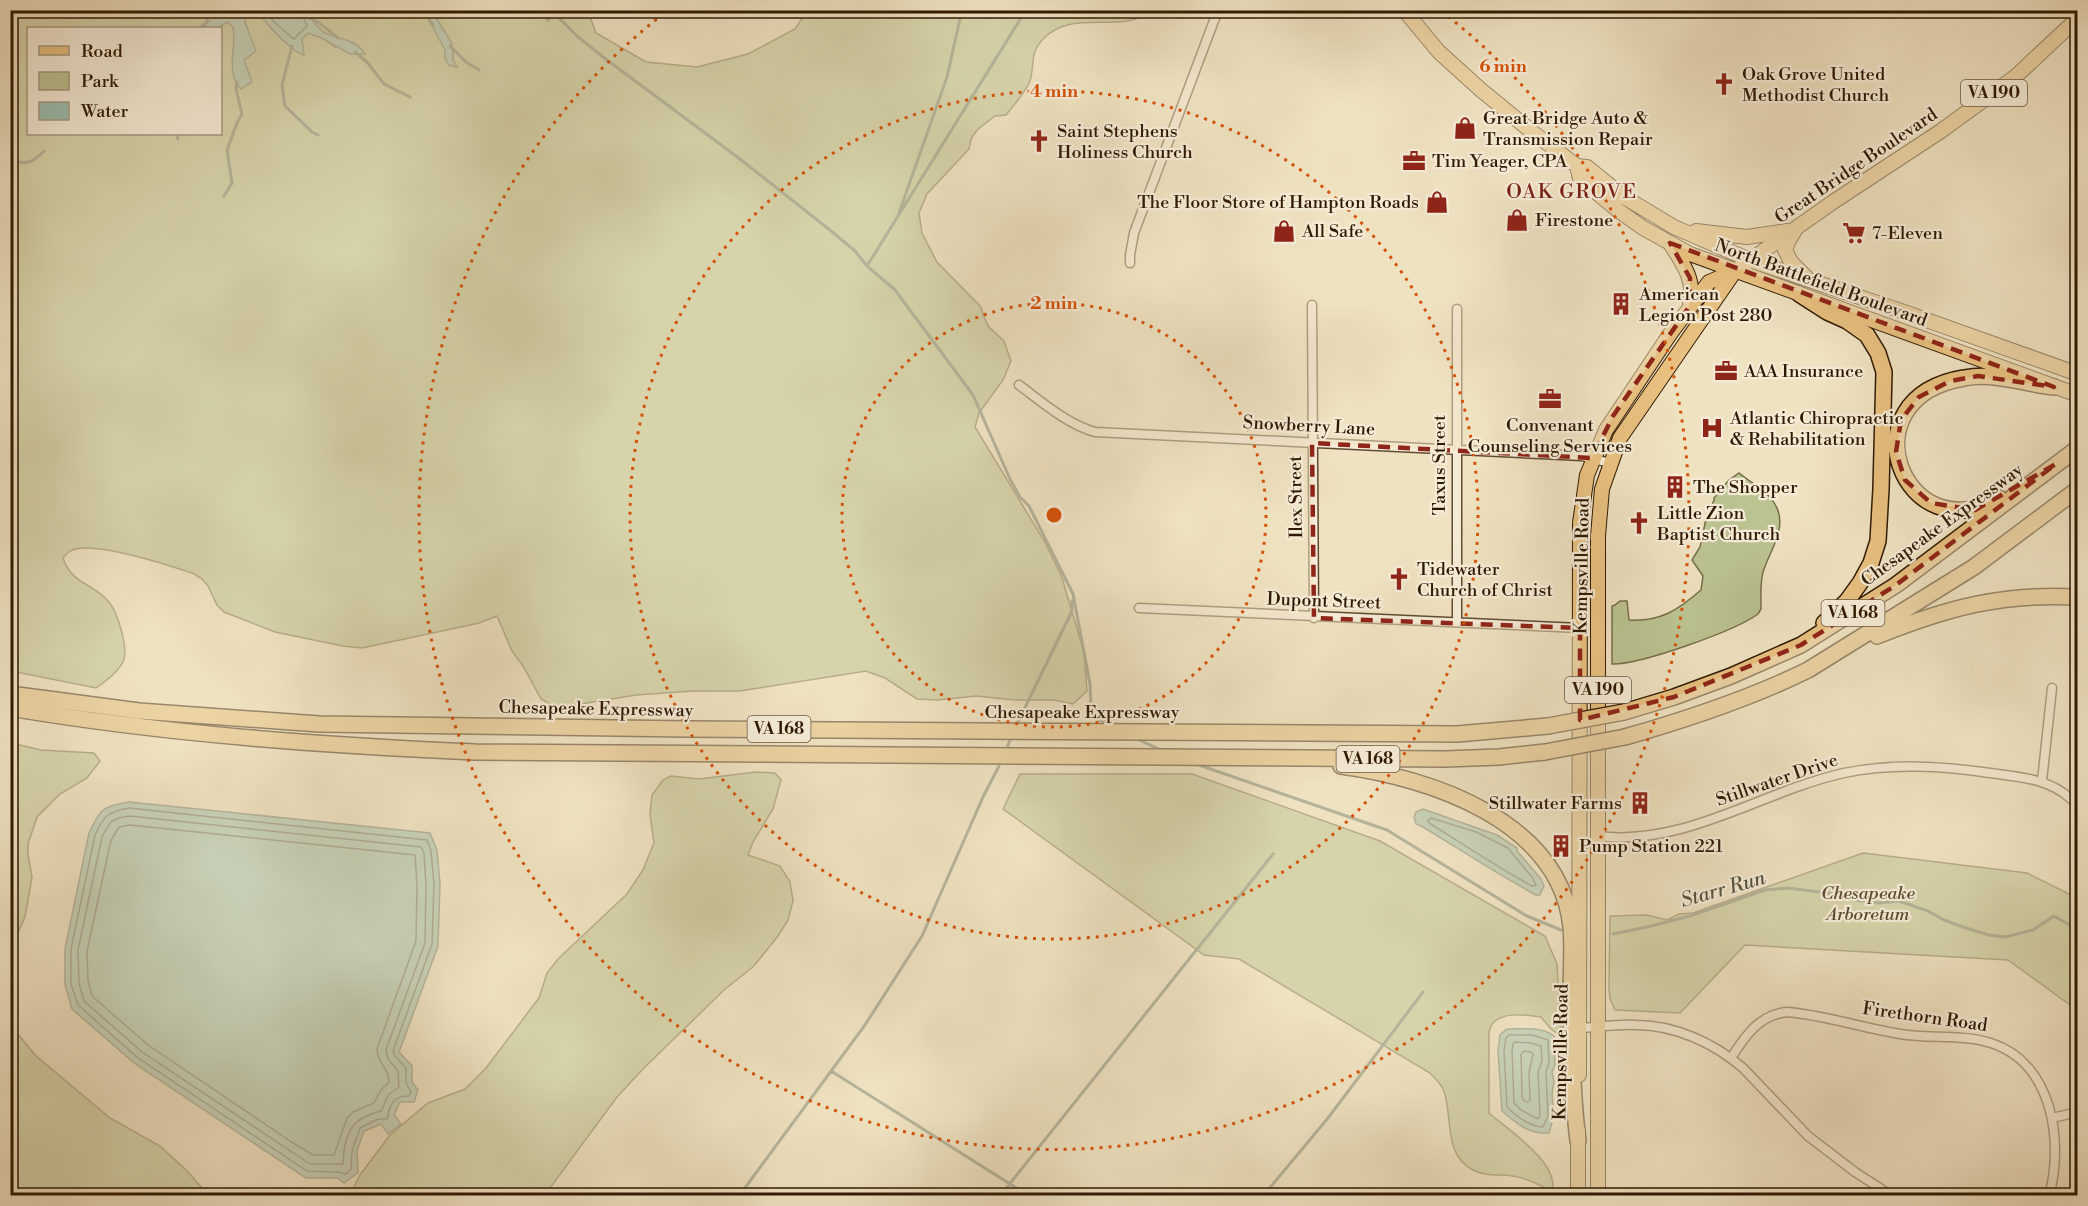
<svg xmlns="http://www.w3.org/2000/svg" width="2088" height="1206" viewBox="0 0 2088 1206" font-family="'Libre Bodoni',serif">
<rect width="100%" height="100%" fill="#efe2c1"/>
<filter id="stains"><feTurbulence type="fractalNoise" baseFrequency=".00333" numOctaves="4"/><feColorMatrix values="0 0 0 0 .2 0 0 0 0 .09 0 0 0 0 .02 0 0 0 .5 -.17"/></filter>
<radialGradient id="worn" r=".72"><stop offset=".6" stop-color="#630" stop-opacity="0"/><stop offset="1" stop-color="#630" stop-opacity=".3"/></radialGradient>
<path fill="#bbc391" stroke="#766e4a" stroke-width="1.5" d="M10 11H210L204 28H28V134H220V28H217L227 22 233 27 235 35 232 60H244L255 51 245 22 247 11H259C262 21 294 53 303 54L302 38 308 33 322 38 335 47 354 43C344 39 331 37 322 31 314 25 310 16 302 11H424L446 50 445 58 456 66 453 60 452 44 432 11H542L548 21 555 11H588L596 33 646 62 697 67 748 54 795 29 807 11H1152C1120 35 1074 8 1044 38 1029 53 1035 64 1030 81 1025 93 1014 105 1006 115L995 116 977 130 971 139 969 149 927 194 919 213 922 233 937 262 981 307 984 317 989 327 1004 341 1011 361 1003 380 979 413 975 427 1046 544 1062 578 1084 652 1087 691 1073 704 1054 700H1015L976 696 937 700 917 699 885 678 866 671 740 691H694L636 695 557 708 541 699 523 666 512 651 497 616 479 623 381 644 362 648 343 646 275 632 224 612 217 605 208 586 201 578 192 573C168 565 91 539 70 551 67 553 65 556 63 558 72 585 93 583 108 601 118 612 129 650 123 662 117 673 106 681 96 688L11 671Z
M1739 473C1751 483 1769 492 1776 506 1788 528 1769 552 1763 572 1760 583 1761 597 1761 609L1758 614C1735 631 1639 665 1612 664V606L1615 605 1620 601H1627L1629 620C1660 622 1678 610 1701 590L1703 576 1692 560 1700 547 1706 519 1714 500V498L1729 480Z
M11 743 41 750 94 753 100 761 87 778 60 794 37 817 28 844V855L32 877 25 917 11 948Z
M756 772 775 773 781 780 773 809 753 842 748 855 780 866 790 882 793 901 788 920 778 936 754 966 724 990 643 1069 617 1097 550 1188 540 1196 350 1195 360 1175 390 1135 428 1103 465 1089 486 1068 539 998 547 973 559 958 627 894 643 870 654 843 650 814 652 795 663 780 671 776 699 779Z
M1192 774 1380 841 1545 936 1557 964 1561 1036 1551 1029 1541 1017C1529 1015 1503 1011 1493 1023 1491 1025 1490 1029 1489 1032V1113C1508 1130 1560 1163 1552 1191 1539 1185 1527 1178 1513 1176 1498 1173 1489 1178 1473 1170 1443 1155 1453 1117 1444 1091 1442 1085 1435 1078 1430 1073L1239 959 1204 955 1003 809 1020 774Z
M1863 853 2027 873 2075 897 2078 899 2077 1010 2008 960 1745 945 1680 1013 1615 1010 1610 999 1609 988 1610 916 1647 915 1667 920 1679 914 1693 913Z
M11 1026 36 1056 110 1118 160 1146 188 1172 208 1195H11Z"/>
<path fill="#9abeb0" stroke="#707c6b" stroke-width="1.5" d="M210 11H247L245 22 256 51 244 60 252 82 241 89C225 74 237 47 233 27L227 22 217 28H204Z
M259 11C271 10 292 8 302 10 310 13 316 28 325 33 340 40 356 39 365 54H350L322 38 308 33 302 39 304 55C294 53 262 21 259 11Z
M424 11H432L452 44 453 60 457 67 449 65 445 58V50Z
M129 802 430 833 437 850 440 884 438 946 399 1052 412 1066V1082L418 1090 414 1102H400L394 1115 401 1124 388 1134 381 1124 364 1131 357 1151 358 1173 344 1183 338 1178H306L134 1063 72 1009 65 985V949L89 833C100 809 103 806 129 802Z
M1423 809 1497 835 1517 848V851L1541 879 1544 886 1540 895H1536C1497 874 1461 850 1423 827L1416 824 1414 817 1416 812Z
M1507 1029C1522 1029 1542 1026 1554 1036L1555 1065 1552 1072 1554 1082 1552 1093 1554 1116 1549 1133C1529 1135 1516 1123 1502 1111L1498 1051 1500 1035Z"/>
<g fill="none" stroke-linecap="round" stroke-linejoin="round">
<path stroke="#656c5a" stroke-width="1.5" d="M265 10 274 22 294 39 307 26 300 10
M129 808 427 840 431 851 434 884 432 944 393 1051 395 1056 406 1068V1083L411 1092 409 1096C392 1096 390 1105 387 1119H378L360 1128 352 1151 351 1169 346 1174 338 1172 307 1171 138 1058 78 1005 71 984V949L95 835C104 815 108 812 129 808Z
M130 816 421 847 424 853 426 885 425 943 386 1050 388 1059 398 1071 399 1087 389 1094 381 1111C358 1117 348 1125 344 1150 343 1155 344 1159 343 1164H310L142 1052 84 1001 79 983 78 950 102 837C110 821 112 818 130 816Z
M1431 818 1476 832 1508 848 1532 877 1536 885 1532 886C1497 867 1463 844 1429 823L1428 820Z
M130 825 415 855 417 885 416 941 377 1049C377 1064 390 1069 389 1082L381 1090 374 1103 353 1112 347 1118 334 1155H313L290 1141 148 1045 92 996 88 981 87 951 111 840 119 827Z
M1509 1035H1532L1548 1040 1549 1063 1546 1072 1548 1116 1543 1127C1529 1126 1517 1117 1507 1107L1504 1051 1506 1038Z
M1515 1042 1531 1043 1541 1046 1542 1061 1538 1072 1540 1115 1538 1119 1521 1110 1514 1103 1512 1051 1513 1044Z
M1524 1051 1531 1052 1533 1054 1529 1072 1530 1100 1527 1102 1523 1100 1522 1096 1521 1054Z"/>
<path stroke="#707c6b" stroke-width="3" d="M423 10 433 25
M551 10 577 36 603 57 740 159 830 230 855 251 867 266 895 290 973 395 1010 479 1020 497 1029 506 1073 594 1090 684 1091 707 1098 719 1110 726
M309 18 318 22 338 38
M200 28 208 21
M292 46 282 85 285 106 312 132 318 135
M450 46 466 62 479 70
M355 52 367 62 384 84 410 97
M176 134 178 139
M10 161C28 164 31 164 44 151
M224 196 232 183 227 150 237 123 242 114 236 89 237 82
M899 213 947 77 962 10
M867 266 1026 10
M1018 722 1072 611V601
M1137 739 1161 750
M1007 748 1010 740
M1196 764 1387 830 1527 916 1561 930
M1613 934 1647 927 1690 916 1765 890 1788 888 1835 894 1854 900 1878 903 1899 901 1928 911 1944 920 1963 927 1989 935 2005 937 2033 930 2054 916 2078 930
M831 1071 1029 1196
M739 1196 865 1025 922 936 983 797 999 766
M1000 1196 1273 854
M1263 1196 1328 1118 1423 992"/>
<g stroke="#604b32" stroke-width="11">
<path id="minor" d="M1130 263V255L1134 233 1218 10
M1312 305 1314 618
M1019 385C1042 402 1067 424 1095 432L1582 456 1610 463
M1139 608 1580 628
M1457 622V309
M2042 781 2052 688
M1598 836C1685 847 1762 791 1844 773 1893 763 1941 766 1990 773 2019 777 2048 778 2071 799
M1580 1028C1599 1027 1618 1024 1636 1025 1675 1025 1714 1043 1743 1068L1808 1136 1855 1172 1892 1196
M1731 1058C1745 1036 1759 1015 1787 1012 1825 1015 1862 1028 1900 1034 1930 1039 1962 1034 1991 1043 2053 1063 2064 1142 2049 1196
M2052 1118 2078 1112"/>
</g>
<g stroke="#301903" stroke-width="16">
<path id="primary" d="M1404 10 1439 52 1481 90 1531 131 1577 166 1587 167 1624 197 1674 227 1750 260 1904 312 2078 374
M1577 166 1580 179 1619 211 1643 228 1690 254 2078 395
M1795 230 1788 242 1785 250 1791 262 1807 278
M1696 231 1747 237 1787 231
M1671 245C1684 265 1695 280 1690 304
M1579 1075 1580 523 1587 475 1606 430 1670 334 1709 282 1735 271 1833 202 1941 131 2015 77 2078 18
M1578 1130V1196
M1598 1196V536L1602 489 1620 438 1735 271"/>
</g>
<g stroke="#301903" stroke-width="18">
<path id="motorway" d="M1799 294 1827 312 1847 321 1867 335 1878 353 1884 372 1881 489 1878 541 1871 563 1860 583 1847 601 1824 623
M1999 498C1904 554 1843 398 1964 378 1995 372 2024 384 2054 387
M1877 636C1947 608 2001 593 2078 597
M10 694 139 711 319 724 688 729 1457 734 1548 726
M10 708C164 734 319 745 475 752L1445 759 1499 757 1545 752
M1624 712 1674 697 1731 676 1801 645 1896 585 2078 448
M1625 737C1688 719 1749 699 1808 670L1974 567 2078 489
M1341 766C1431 778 1560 821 1571 927 1573 949 1571 973 1571 995 1571 1044 1572 1092 1578 1141"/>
</g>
<use href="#minor" stroke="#f5ecd7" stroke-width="8"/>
<use href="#primary" stroke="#e8c180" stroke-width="14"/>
<use href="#motorway" stroke="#e8c180" stroke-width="15"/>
<g stroke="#301903" stroke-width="18" stroke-linecap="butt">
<path id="motorway-bridge" d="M1548 726 1624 712
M1545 752 1625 737"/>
</g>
<use href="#motorway-bridge" stroke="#e8c180" stroke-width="15"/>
</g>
<path d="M0 0H2088V1206H0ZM1670 243 2054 387 1978 376 1950 381 1919 397 1901 420 1896 452 1905 480 1931 503 1975 510 2056 464 1896 585 1801 645 1674 697 1580 720V628L1314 618 1312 443 1592 458 1613 416 1689 307 1690 278Z" fill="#efe2c1" fill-opacity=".55" fill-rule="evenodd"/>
<path fill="none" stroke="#8f2418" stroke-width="4.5" stroke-dasharray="12 8" stroke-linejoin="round" d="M1670 243 2054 387 1978 376 1950 381 1919 397 1901 420 1896 452 1905 480 1931 503 1975 510 2056 464 1896 585 1801 645 1674 697 1580 720V628L1314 618 1312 443 1592 458 1613 416 1689 307 1690 278Z"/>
<g fill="none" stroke="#d6530b" stroke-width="3" stroke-dasharray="3 6">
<circle cx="1054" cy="515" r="212"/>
<circle cx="1054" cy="515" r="424"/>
<path d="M1441 11A635 635 0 1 1 667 11"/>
</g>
<defs>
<g id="church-bare" transform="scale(1.8)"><path d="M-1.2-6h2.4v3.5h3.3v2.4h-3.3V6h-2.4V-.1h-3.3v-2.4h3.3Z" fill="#8f2418" stroke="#f5ecd7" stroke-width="2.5" paint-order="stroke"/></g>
<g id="shop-bare" transform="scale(1.8)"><path d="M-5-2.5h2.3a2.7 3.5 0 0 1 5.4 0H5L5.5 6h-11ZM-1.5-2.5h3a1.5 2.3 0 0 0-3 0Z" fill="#8f2418" stroke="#f5ecd7" stroke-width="2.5" paint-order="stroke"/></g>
<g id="office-bare" transform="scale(1.8)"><path d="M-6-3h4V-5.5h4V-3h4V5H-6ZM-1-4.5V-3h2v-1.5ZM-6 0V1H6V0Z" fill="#8f2418" stroke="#f5ecd7" stroke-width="2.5" paint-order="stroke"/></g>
<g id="supermarket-bare" transform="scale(1.8)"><path d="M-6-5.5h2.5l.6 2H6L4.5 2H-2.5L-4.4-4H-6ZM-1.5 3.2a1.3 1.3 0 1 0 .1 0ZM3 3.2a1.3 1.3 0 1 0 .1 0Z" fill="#8f2418" stroke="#f5ecd7" stroke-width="2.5" paint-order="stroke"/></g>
<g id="building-bare" transform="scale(1.8)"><path d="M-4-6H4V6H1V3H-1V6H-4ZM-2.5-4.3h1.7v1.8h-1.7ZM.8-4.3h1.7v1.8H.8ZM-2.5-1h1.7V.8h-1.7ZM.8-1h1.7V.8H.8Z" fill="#8f2418" stroke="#f5ecd7" stroke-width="2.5" paint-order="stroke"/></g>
<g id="hospital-bare" transform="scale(1.8)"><path d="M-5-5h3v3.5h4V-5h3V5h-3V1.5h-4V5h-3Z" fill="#8f2418" stroke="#f5ecd7" stroke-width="2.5" paint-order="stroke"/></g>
</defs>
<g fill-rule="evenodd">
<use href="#church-bare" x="1724" y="84"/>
<use href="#shop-bare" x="1465" y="128"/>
<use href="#church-bare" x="1039" y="141"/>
<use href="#office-bare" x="1414" y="161"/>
<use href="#shop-bare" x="1437" y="202"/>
<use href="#shop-bare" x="1517" y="220"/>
<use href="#shop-bare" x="1284" y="231"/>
<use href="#supermarket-bare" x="1854" y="233"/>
<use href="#building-bare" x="1621" y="304"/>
<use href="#office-bare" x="1726" y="371"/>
<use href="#office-bare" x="1550" y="399"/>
<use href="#hospital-bare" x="1712" y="428"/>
<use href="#building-bare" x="1675" y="487"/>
<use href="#church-bare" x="1639" y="523"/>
<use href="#church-bare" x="1399" y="579"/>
<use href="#building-bare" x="1640" y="803"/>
<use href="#building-bare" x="1561" y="846"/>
</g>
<g text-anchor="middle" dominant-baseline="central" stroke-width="4.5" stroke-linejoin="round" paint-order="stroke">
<g fill="#f5ecd7" stroke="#6b5843" stroke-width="1.5">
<rect x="1961" y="80" width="66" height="26" rx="4.5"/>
<rect x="1821.5" y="600" width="63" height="26" rx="4.5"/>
<rect x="1565" y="677" width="66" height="26" rx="4.5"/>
<rect x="747.5" y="716" width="63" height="26" rx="4.5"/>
<rect x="1336.5" y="746" width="63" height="26" rx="4.5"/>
</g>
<g font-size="16" font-weight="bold" fill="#301903">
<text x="1994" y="93">VA 190</text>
<text x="1853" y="613">VA 168</text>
<text x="1598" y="690">VA 190</text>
<text x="779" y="729">VA 168</text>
<text x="1368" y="759">VA 168</text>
</g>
<g font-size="18" fill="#301903" stroke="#f5ecd7" text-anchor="start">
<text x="1742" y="74">Oak Grove United<tspan x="1742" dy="21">Methodist Church</tspan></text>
<text x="1483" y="118">Great Bridge Auto &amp;<tspan x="1483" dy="21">Transmission Repair</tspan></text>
<text x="1057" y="131">Saint Stephens<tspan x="1057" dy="21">Holiness Church</tspan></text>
<text x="1432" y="161">Tim Yeager, CPA</text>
<text x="1419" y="202" text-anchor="end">The Floor Store of Hampton Roads</text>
<text x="1535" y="220">Firestone</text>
<text x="1302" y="231">All Safe</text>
<text x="1872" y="233">7-Eleven</text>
<text x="1639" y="294">American<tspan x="1639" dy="21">Legion Post 280</tspan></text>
<text x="1744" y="371">AAA Insurance</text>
<text x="1730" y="418">Atlantic Chiropractic<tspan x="1730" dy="21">&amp; Rehabilitation</tspan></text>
<text x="1550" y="425" text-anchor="middle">Convenant<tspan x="1550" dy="21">Counseling Services</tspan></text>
<text x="1693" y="487">The Shopper</text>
<text x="1657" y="513">Little Zion<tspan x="1657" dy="21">Baptist Church</tspan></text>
<text x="1417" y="569">Tidewater<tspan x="1417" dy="21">Church of Christ</tspan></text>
<text x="1622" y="803" text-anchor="end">Stillwater Farms</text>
<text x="1579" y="846">Pump Station 221</text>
</g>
<g font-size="18" fill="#301903" stroke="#f5ecd7">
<text transform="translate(1856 166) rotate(-34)">Great Bridge Boulevard</text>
<text transform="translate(1821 283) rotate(20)">North Battlefield Boulevard</text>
<text transform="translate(1309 426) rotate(3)">Snowberry Lane</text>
<text transform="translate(1439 465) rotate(-90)">Taxus Street</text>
<text transform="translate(1296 497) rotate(-91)">Ilex Street</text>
<text transform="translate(1942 525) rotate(-36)">Chesapeake Expressway</text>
<text transform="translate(1582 566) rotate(-89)">Kempsville Road</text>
<text transform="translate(1324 601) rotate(2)">Dupont Street</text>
<text transform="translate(596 709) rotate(1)">Chesapeake Expressway</text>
<text x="1082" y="712">Chesapeake Expressway</text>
<text transform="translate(1777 780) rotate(-19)">Stillwater Drive</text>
<text transform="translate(1925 1017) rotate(8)">Firethorn Road</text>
<text transform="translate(1561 1052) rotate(-89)">Kempsville Road</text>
</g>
<g font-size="18" font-style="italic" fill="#5a4c2e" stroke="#f5ecd7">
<text x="1868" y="893">Chesapeake<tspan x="1868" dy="21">Arboretum</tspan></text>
</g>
<g font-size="20" letter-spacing="1.5" fill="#7a1f14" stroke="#f5ecd7">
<text x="1572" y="192">OAK GROVE</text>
</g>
<g font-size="20" font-style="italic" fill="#555340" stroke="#f5ecd7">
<text transform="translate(1723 890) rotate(-16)">Starr Run</text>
</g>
</g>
<circle cx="1054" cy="515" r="9" fill="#d6530b" stroke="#f5ecd7" stroke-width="3"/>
<g font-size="18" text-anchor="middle" font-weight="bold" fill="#d6530b" stroke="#f5ecd7" stroke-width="4.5" stroke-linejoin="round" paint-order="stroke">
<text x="1503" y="72">6 min</text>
<text x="1054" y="97">4 min</text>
<text x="1054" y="309">2 min</text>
</g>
<rect width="2088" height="1206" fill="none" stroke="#efe2c1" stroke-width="36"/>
<rect x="12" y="12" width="2064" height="1182" fill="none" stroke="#301903" stroke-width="3"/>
<rect x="18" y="18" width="2052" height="1170" fill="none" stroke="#301903" stroke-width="1.5"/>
<rect x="27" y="27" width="195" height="108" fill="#f5ecd7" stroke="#a69882" stroke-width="1.5"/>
<rect x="39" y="46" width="30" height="9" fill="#e8c180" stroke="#a69882" stroke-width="1.5"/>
<text x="81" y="57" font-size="18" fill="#301903">Road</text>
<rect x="39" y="72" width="30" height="18" fill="#bbc391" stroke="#a69882" stroke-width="1.5"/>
<text x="81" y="87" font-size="18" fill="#301903">Park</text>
<rect x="39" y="102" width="30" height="18" fill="#9abeb0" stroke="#a69882" stroke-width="1.5"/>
<text x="81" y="117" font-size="18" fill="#301903">Water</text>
<rect width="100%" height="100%" filter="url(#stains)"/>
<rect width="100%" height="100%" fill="url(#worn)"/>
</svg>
